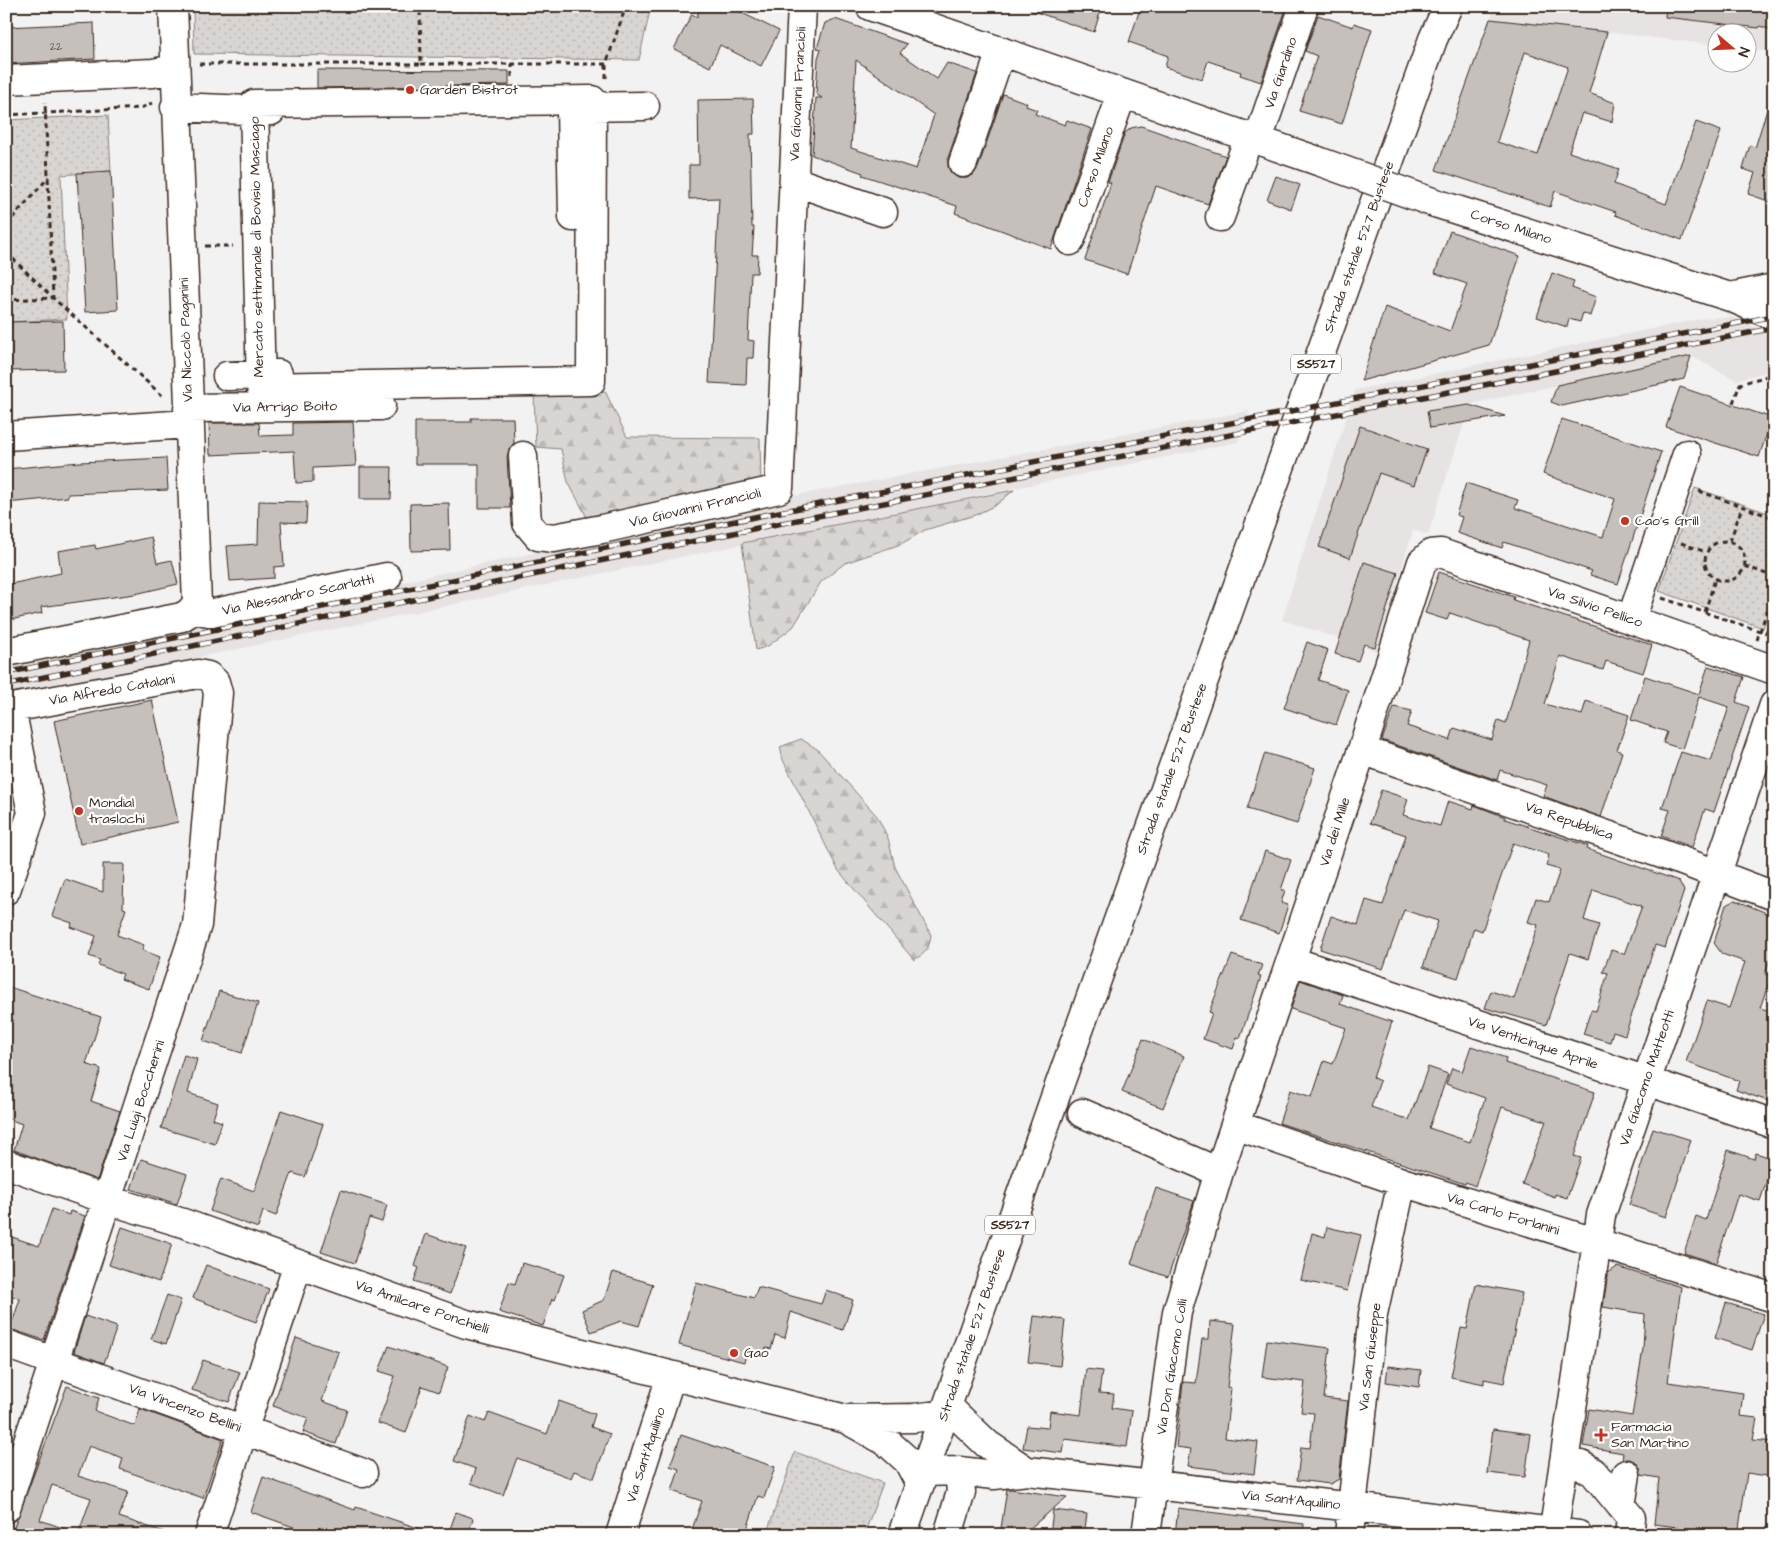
<svg xmlns="http://www.w3.org/2000/svg" width="1780" height="1541" viewBox="0 0 1780 1541" font-family="'Architects Daughter',sans-serif">
<defs>
<pattern id="forest-firs" width="22" height="20" patternUnits="userSpaceOnUse" patternTransform="scale(1.25)"><rect width="22" height="20" fill="#d8d5d2"/><path d="M5 1l3.5 6h-7zM16 11l3.5 6h-7z" fill="#bab7b4"/></pattern>
<pattern id="park-dots" width="8" height="8" patternUnits="userSpaceOnUse" patternTransform="scale(1.25)"><rect width="8" height="8" fill="#d8d5d2"/><path d="M2 2h.1M6 6h.1" fill="none" stroke="#bab7b4" stroke-width="1.8" stroke-linecap="round"/></pattern>
</defs>
<rect width="100%" height="100%" fill="#f3f2f2"/>
<filter id="ink" filterUnits="userSpaceOnUse"><feTurbulence type="fractalNoise" baseFrequency=".02" numOctaves="2"/><feDisplacementMap in="SourceGraphic" scale="10" xChannelSelector="R" yChannelSelector="G"/><feConvolveMatrix kernelMatrix="1 2 1 2 8 2 1 2 1" color-interpolation-filters="sRGB"/></filter>
<g filter="url(#ink)">
<path fill="#e6e3e2" d="M1497 6H1774V52L1748 49V32H1718L1717 45 1490 19Z
M1731 317 1774 335V370L1736 380 1691 356 1462 406 1464 423 1428 535 1413 530 1377 651 1282 620 1355 390 1705 318Z
M1249 411 1238 442 6 697V662L393 584 792 496Z"/>
<path fill="url(#forest-firs)" stroke="#8a8078" d="M605 391 627 437 760 438 761 486 589 521 568 482 561 449 536 447 534 395Z
M1014 490 996 505 975 515 925 530 901 544 845 563 821 582 793 627 768 646 756 650 742 543Z
M801 739 817 749 877 816 888 838 895 867 931 935C929 949 926 953 914 960L838 870 783 760 780 747Z"/>
<path fill="url(#park-dots)" stroke="#8a8078" d="M193 6H651L639 60 194 54Z
M108 115 111 171 61 175 67 319 6 322V120Z
M1695 488 1774 515V598L1763 628 1659 591Z
M795 1452 883 1483 864 1535H766Z"/>
<path fill="#c6c0bd" stroke="#3b2a1e" fill-rule="evenodd" d="M700 6H742L740 12 779 31 761 66 720 45 710 67 674 49 692 14 697 17Z
M1031 6H1102L1094 32 1030 10Z
M1141 6H1287L1261 82 1240 75 1241 72 1208 61 1202 79 1165 67 1168 56 1129 42Z
M1666 6H1774V31L1760 26 1759 28 1665 17Z
M1318 15 1353 27 1354 23 1372 29 1342 124 1299 111 1317 56 1305 51Z
M835 19 907 44 900 53 937 79 947 63 977 73 948 158V167L951 173 958 178H967L973 175 978 168 1003 94 1027 103 1026 106 1037 110 1035 114 1065 125 1067 120 1092 129 1051 249 955 213 957 206 862 175 863 173 812 155 816 98H822L816 94 818 58 821 49 817 48 825 23ZM856 60 934 115 916 169 851 148Z
M1490 19 1607 32 1589 93 1615 103 1612 122 1582 113 1569 152 1619 169 1614 184 1666 204 1696 122 1721 131 1682 240 1615 215 1616 212 1555 191 1550 207 1436 170ZM1525 52 1568 67 1538 155 1497 142Z
M94 23 95 59 6 64V27Z
M317 70 509 71V85L317 88Z
M753 99 754 134H750L752 227H754L752 255H758L757 273H751L748 340 754 341 753 358H747L746 385 709 383 719 198 689 199V165H699L698 100Z
M1770 100 1774 101V203L1748 194 1755 173 1743 169 1750 145 1755 148Z
M1141 126 1226 156 1208 204 1156 186 1127 274 1085 260 1111 183 1108 182 1125 133 1131 128Z
M111 171 118 310 85 312 77 173Z
M1276 176 1300 185 1291 209 1267 200Z
M1450 231 1520 256 1489 345 1361 381 1385 307 1450 331 1467 284 1435 273Z
M1552 273 1574 281 1572 288 1596 297 1590 316 1583 313 1580 322 1569 319 1567 327 1537 317Z
M63 321 64 370 6 371V322Z
M1691 356 1684 379 1562 406 1551 402 1557 385Z
M1680 387 1772 418 1759 457 1666 427Z
M1469 405 1505 416 1430 428 1427 411Z
M471 418H513L514 443 509 449 507 457 510 508H479V464H415V422H471Z
M1562 419 1661 452 1618 584 1590 575 1592 571 1504 542 1502 548 1457 533 1462 517 1456 515 1466 483 1518 500 1515 508 1603 537 1615 499 1543 474Z
M353 422 356 466 313 468V482L296 483 294 451 210 455 209 423H259L260 436 293 435V423Z
M1360 426 1427 449 1414 485 1379 473 1350 558 1319 547Z
M166 458 168 490 68 494V497L6 503V469L80 462Z
M360 467H392L391 499H360Z
M259 501 307 502 306 523 281 522 284 566 274 567V578L230 581 227 546 258 544Z
M449 503 450 550 411 551 410 504Z
M151 537 157 563 172 560 178 584 135 594 41 607 42 613 10 620 6 602V585L61 573 58 551 95 545 96 549Z
M1364 562 1398 573 1375 647 1364 644 1358 661 1335 654Z
M1439 572 1514 597 1513 600 1652 645 1643 673 1606 661 1603 670 1560 656 1545 704 1582 715 1586 701 1629 715 1617 750 1622 752 1601 817 1543 796 1547 785 1500 770 1497 780 1382 740 1394 707 1412 711 1407 726 1450 740 1454 728 1492 740 1498 720 1506 723 1529 640 1450 613 1447 620 1425 613Z
M1307 642 1328 650 1318 680 1348 690 1336 725 1284 708Z
M1708 666 1744 677 1736 702 1749 707 1714 812 1705 809 1692 847 1661 836 1670 810 1662 808 1681 752 1711 761 1729 707 1699 697 1682 749 1663 743 1667 732 1631 720 1645 676 1699 694Z
M152 700 178 822 80 844 54 721Z
M1265 753 1315 768 1297 824 1247 809Z
M1381 790 1408 799 1403 815 1440 826 1448 801 1473 809 1474 805 1505 817V819L1588 846 1587 849 1679 881 1684 891 1665 948 1655 945 1625 1035 1613 1031 1610 1042 1583 1034 1591 1010 1596 1011 1608 973 1603 972 1611 950 1624 954 1642 906 1593 890 1584 920 1599 925 1588 959 1570 953 1546 1025 1485 1008 1491 991 1514 999 1538 925 1528 922 1536 898 1549 902 1560 870 1546 866 1549 855 1513 843 1482 931 1474 928 1458 978 1423 967 1438 921 1404 910 1383 969 1320 949 1331 916 1358 925 1366 900 1383 905 1406 835 1370 823Z
M1265 851 1291 860 1281 890H1285L1281 903 1288 905 1279 933 1241 920Z
M103 864H124L123 908 126 909 117 935 144 945 142 950 160 957 149 989 121 979 123 974 98 965 100 960 89 956 96 936 71 927 72 923 52 916 65 879 103 892Z
M1735 900 1774 916V948L1765 974 1771 976 1760 1008 1774 1012V1103L1736 1090 1739 1081 1686 1062 1707 1001 1729 1008 1745 962 1722 954 1714 943 1726 905Z
M1232 955 1262 965 1258 976 1261 977 1240 1038 1237 1037 1233 1049 1203 1039 1212 1013 1209 1012Z
M1300 980 1343 995 1340 1004 1392 1022 1373 1078 1380 1081 1371 1107 1409 1120 1428 1067 1448 1074 1429 1128 1470 1142 1485 1098 1446 1084 1452 1068 1462 1072 1471 1046 1506 1058 1505 1063 1595 1092 1574 1156 1581 1158 1567 1198 1555 1194V1197L1522 1184 1546 1121 1502 1107 1475 1186 1466 1182 1465 1184 1279 1123 1290 1090 1312 1097 1324 1061 1333 1064 1346 1028 1291 1009Z
M6 986 101 1017 86 1064 101 1069 91 1101 120 1111 97 1180 14 1150 22 1124 6 1118Z
M219 991 258 1003 242 1053 203 1041Z
M1143 1039 1184 1056 1163 1108 1122 1092Z
M184 1055 197 1059 188 1093 218 1103 213 1119 222 1122 215 1144 161 1128Z
M281 1110 323 1124 305 1177 292 1173 276 1216 263 1211 258 1228 210 1211 221 1179 254 1191Z
M1653 1128 1691 1140 1666 1217 1629 1205Z
M1728 1150 1754 1159 1756 1153 1774 1159 1760 1201 1738 1194 1716 1263 1684 1253 1696 1216 1706 1220Z
M141 1159 187 1174 177 1204 131 1189Z
M1156 1188 1194 1201 1168 1277 1131 1264Z
M341 1190 387 1205 382 1222 369 1218 355 1263 321 1252Z
M52 1209 69 1215 70 1211 85 1216 44 1340 10 1329 20 1299 6 1294V1235L39 1246Z
M122 1227 172 1244 159 1282 109 1265Z
M1327 1227 1361 1235 1347 1291 1301 1280 1312 1233 1325 1237Z
M426 1234 466 1248 450 1294 414 1281 419 1268 415 1266Z
M522 1263 564 1275 555 1300 552 1299 543 1326 499 1312 509 1282 515 1284Z
M206 1265 269 1289 256 1322 193 1298Z
M1617 1267 1681 1287 1668 1382 1743 1393 1740 1416 1757 1418 1753 1440 1774 1442V1477L1747 1473 1738 1535 1654 1524 1659 1478 1641 1475 1636 1462 1629 1459H1622L1623 1453 1583 1446 1589 1409 1632 1416 1643 1349 1645 1314 1603 1307 1608 1273Z
M613 1272 653 1284 639 1326 621 1321 591 1332 582 1310 604 1300Z
M696 1283 754 1298 758 1287 821 1304 826 1290 853 1300 843 1330 791 1312 785 1338 775 1335 771 1349 766 1348 763 1356 747 1352 744 1362 679 1345Z
M1476 1284 1522 1293 1504 1383 1484 1379V1384L1451 1377 1461 1328 1467 1329Z
M167 1295 181 1300 166 1344 151 1339Z
M1726 1303 1764 1314 1752 1350 1715 1338Z
M85 1316 117 1327 104 1363 74 1352Z
M1034 1316 1065 1320 1060 1366 1028 1362Z
M1210 1321 1235 1324 1227 1387 1231 1388 1225 1438 1258 1442 1254 1474 1188 1466 1191 1449 1176 1447 1183 1382 1196 1383 1202 1339H1209Z
M296 1338 339 1352 322 1401 347 1410 336 1444 303 1432 308 1418 273 1406Z
M1267 1340 1330 1348 1324 1398 1348 1401 1339 1479 1330 1484 1297 1480 1301 1447 1310 1448 1314 1413 1301 1412 1305 1382 1262 1377Z
M389 1346 448 1367 439 1392 422 1386 406 1433 378 1423 395 1376 379 1371Z
M203 1360 240 1372 229 1402 192 1390Z
M1388 1366 1421 1370 1419 1387 1386 1382Z
M1086 1369 1102 1371 1099 1393 1114 1394 1112 1408 1132 1411 1127 1447 1065 1439 1063 1453 1023 1448 1027 1426 1048 1428 1050 1411 1081 1415Z
M67 1386 99 1398 95 1411 135 1426 140 1409 223 1439 203 1498 120 1469 123 1458 89 1446 78 1476 128 1492 119 1517 164 1532 163 1535H78L91 1498 52 1485 40 1520 74 1532 73 1535H11Z
M559 1401 595 1414 591 1427 610 1434 594 1478 574 1471 571 1478 517 1458 503 1495 471 1483 476 1469 454 1461 470 1416 485 1422 489 1413 547 1434Z
M1493 1429 1531 1434 1525 1477 1487 1473Z
M681 1435 775 1467 764 1498 758 1496 745 1535H690L702 1501 672 1491 679 1469 670 1466Z
M263 1477 355 1510 356 1507 430 1532 429 1535H316L251 1512Z
M1007 1489H1010L1067 1497 1022 1535H1000Z
M1178 1508 1304 1524 1303 1535H1175Z
M1053 1510 1087 1514 1084 1535H1050Z
M456 1512 473 1518 468 1535H448Z"/>
<g fill="none" stroke-linecap="round" stroke-linejoin="round">
<g stroke="#3b2a1e" stroke-width="31">
<path id="minor" d="M870 6 1318 161
M6 80 153 73 174 69
M592 100 591 381 261 387 254 104Z
M175 107 271 111
M574 107 645 106
M571 108 573 217
M1258 140 1304 6
M963 163 1001 51
M794 181 883 212
M1435 203 1730 297 1774 316
M1220 217 1249 137
M1070 241 1122 94
M1730 297 1774 288
M227 376 278 374
M188 408 381 406
M6 436 189 424
M523 456 527 523 538 536 554 538 602 529 779 489 802 6
M193 609 214 613 387 577
M1631 620 1687 454
M6 652 182 617 190 612 197 603 173 6
M6 709 198 674 208 676 215 682 218 693 197 925 6 1508
M1362 750 1682 861 1774 896
M6 890 32 813 11 708
M1292 961 1774 1124
M1082 1113 1219 1172
M1235 1125 1402 1182 1774 1298
M6 1164 108 1200 183 1223 466 1324 846 1419 887 1442 908 1461 920 1484
M6 1344 363 1473
M948 1407 987 1444 1027 1471
M847 1419 914 1418 945 1414
M1564 1462 1581 1465 1593 1472 1631 1518 1629 1535
M924 1472 959 1471 994 1475 1027 1471 1353 1507 1578 1535
M1621 1506 1626 1474
M209 1535 298 1264
M620 1535 671 1376
M948 1535 961 1492 959 1471
M1146 1535 1177 1312 1219 1172 1362 750 1422 562 1431 554 1441 553 1774 670
M1349 1535 1373 1314 1402 1182
M1553 1535 1601 1215 1774 705"/>
</g>
<g stroke="#3b2a1e" stroke-width="31">
<path id="major" d="M902 1535 1054 1100 1433 39 1448 6"/>
</g>
<path stroke="#3b2a1e" stroke-width="3" stroke-dasharray="5 4" stroke-linecap="butt" d="M199 64H421L420 6
M421 64H606L626 6
M606 64V81
M512 77V63
M6 115 141 108 152 103
M6 225 49 177
M205 246H233
M6 252 53 298 164 397
M6 300 53 298 45 102
M1733 403 1740 384 1774 374
M1699 491 1774 518
M1705 561a20 20 0 1 1 40 0a20 20 0 1 1-40 0Z
M1730 541 1742 507
M1681 543 1706 552
M1745 566 1774 577
M1662 598 1766 633
M1774 611 1766 633 1774 641
M1705 612 1715 579
M1757 640 1774 591"/>
<use href="#minor" stroke="#fff" stroke-width="28"/>
<use href="#major" stroke="#fff" stroke-width="28"/>
<g stroke="#3b2a1e" stroke-width="5.5">
<path id="rail" d="M6 673 764 515 1774 316
M6 685 767 526 1774 328"/>
</g>
<use href="#rail" stroke="#fff" stroke-width="4" stroke-dasharray="11" stroke-linecap="butt"/>
<g stroke="#3b2a1e" stroke-width="31" stroke-linecap="butt">
<path id="minor-bridge" d="M1318 161 1435 203"/>
</g>
<use href="#minor-bridge" stroke="#fff" stroke-width="28"/>
</g>
</g>
<g fill="#c8321e" stroke="#fff" stroke-width="2">
<circle cx="410" cy="90" r="5"/>
<circle cx="1625" cy="521" r="5"/>
<circle cx="79" cy="811" r="5"/>
<circle cx="734" cy="1353" r="5"/>
<path d="M1598.5 1427.5h5v5h5v5h-5v5h-5v-5h-5v-5h5z"/>
</g>
<g text-anchor="middle" dominant-baseline="central" stroke-width="4.5" stroke-linejoin="round" paint-order="stroke">
<g font-size="11" fill="#5e5046">
<text x="56" y="46">22</text>
</g>
<g fill="#fff" stroke="#766a62" stroke-width="1">
<rect x="1291" y="354.5" width="50" height="19" rx="4"/>
<rect x="985" y="1215.5" width="50" height="19" rx="4"/>
</g>
<g font-size="12" font-weight="bold" fill="#3b2a1e">
<text x="1316" y="364">SS527</text>
<text x="1010" y="1225">SS527</text>
</g>
<g font-size="14" fill="#3b2a1e" stroke="#fff">
<text transform="translate(1281 73) rotate(-71)">Via Giardino</text>
<text transform="translate(798 94) rotate(-87)">Via Giovanni Francioli</text>
<text transform="translate(1096 167) rotate(-71)">Corso Milano</text>
<text transform="translate(1511 227) rotate(18)">Corso Milano</text>
<text transform="translate(257 247) rotate(-91)">Mercato settimanale di Bovisio Masciago</text>
<text transform="translate(1359 247) rotate(-70)">Strada statale 527 Bustese</text>
<text transform="translate(186 340) rotate(-92)">Via Niccolò Paganini</text>
<text transform="translate(285 407) rotate(-1)">Via Arrigo Boito</text>
<text transform="translate(695 508) rotate(-13)">Via Giovanni Francioli</text>
<text transform="translate(298 595) rotate(-12)">Via Alessandro Scarlatti</text>
<text transform="translate(1595 607) rotate(19)">Via Silvio Pellico</text>
<text transform="translate(112 690) rotate(-10)">Via Alfredo Catalani</text>
<text transform="translate(1172 769) rotate(-70)">Strada statale 527 Bustese</text>
<text transform="translate(1569 821) rotate(19)">Via Repubblica</text>
<text transform="translate(1335 832) rotate(-72)">Via dei Mille</text>
<text transform="translate(1533 1043) rotate(19)">Via Venticinque Aprile</text>
<text transform="translate(1647 1078) rotate(-71)">Via Giacomo Matteotti</text>
<text transform="translate(141 1101) rotate(-72)">Via Luigi Boccherini</text>
<text transform="translate(1503 1214) rotate(17)">Via Carlo Forlanini</text>
<text transform="translate(422 1307) rotate(19)">Via Amilcare Ponchielli</text>
<text transform="translate(972 1335) rotate(-71)">Strada statale 527 Bustese</text>
<text transform="translate(1370 1357) rotate(-83)">Via San Giuseppe</text>
<text transform="translate(1172 1367) rotate(-81)">Via Don Giacomo Colli</text>
<text transform="translate(185 1408) rotate(20)">Via Vincenzo Bellini</text>
<text transform="translate(646 1455) rotate(-72)">Via Sant'Aquilino</text>
<text transform="translate(1291 1500) rotate(6)">Via Sant'Aquilino</text>
</g>
<g font-size="14" fill="#3b2a1e" stroke="#fff" text-anchor="start">
<text x="420" y="90">Garden Bistrot</text>
<text x="1635" y="521">Cao's Grill</text>
<text x="89" y="803">Mondial<tspan x="89" dy="16">traslochi</tspan></text>
<text x="744" y="1353">Gao</text>
<text x="1611" y="1427">Farmacia<tspan x="1611" dy="16">San Martino</tspan></text>
</g>
</g>
<rect width="1780" height="1541" fill="none" stroke="#fff" stroke-width="25"/>
<rect x="12" y="12" width="1755" height="1516" fill="none" stroke="#3b2a1e" stroke-width="2" filter="url(#ink)"/>
<g transform="translate(1732 48) rotate(109)"><circle r="24" fill="#ffffff" stroke="#b1aaa5"/>
<path d="M0-4L9 19L0 12L-9 19Z" fill="#c8321e"/>
<text y="-8" font-size="14" font-weight="bold" text-anchor="middle" fill="#3b2a1e">N</text>
</g>
</svg>
